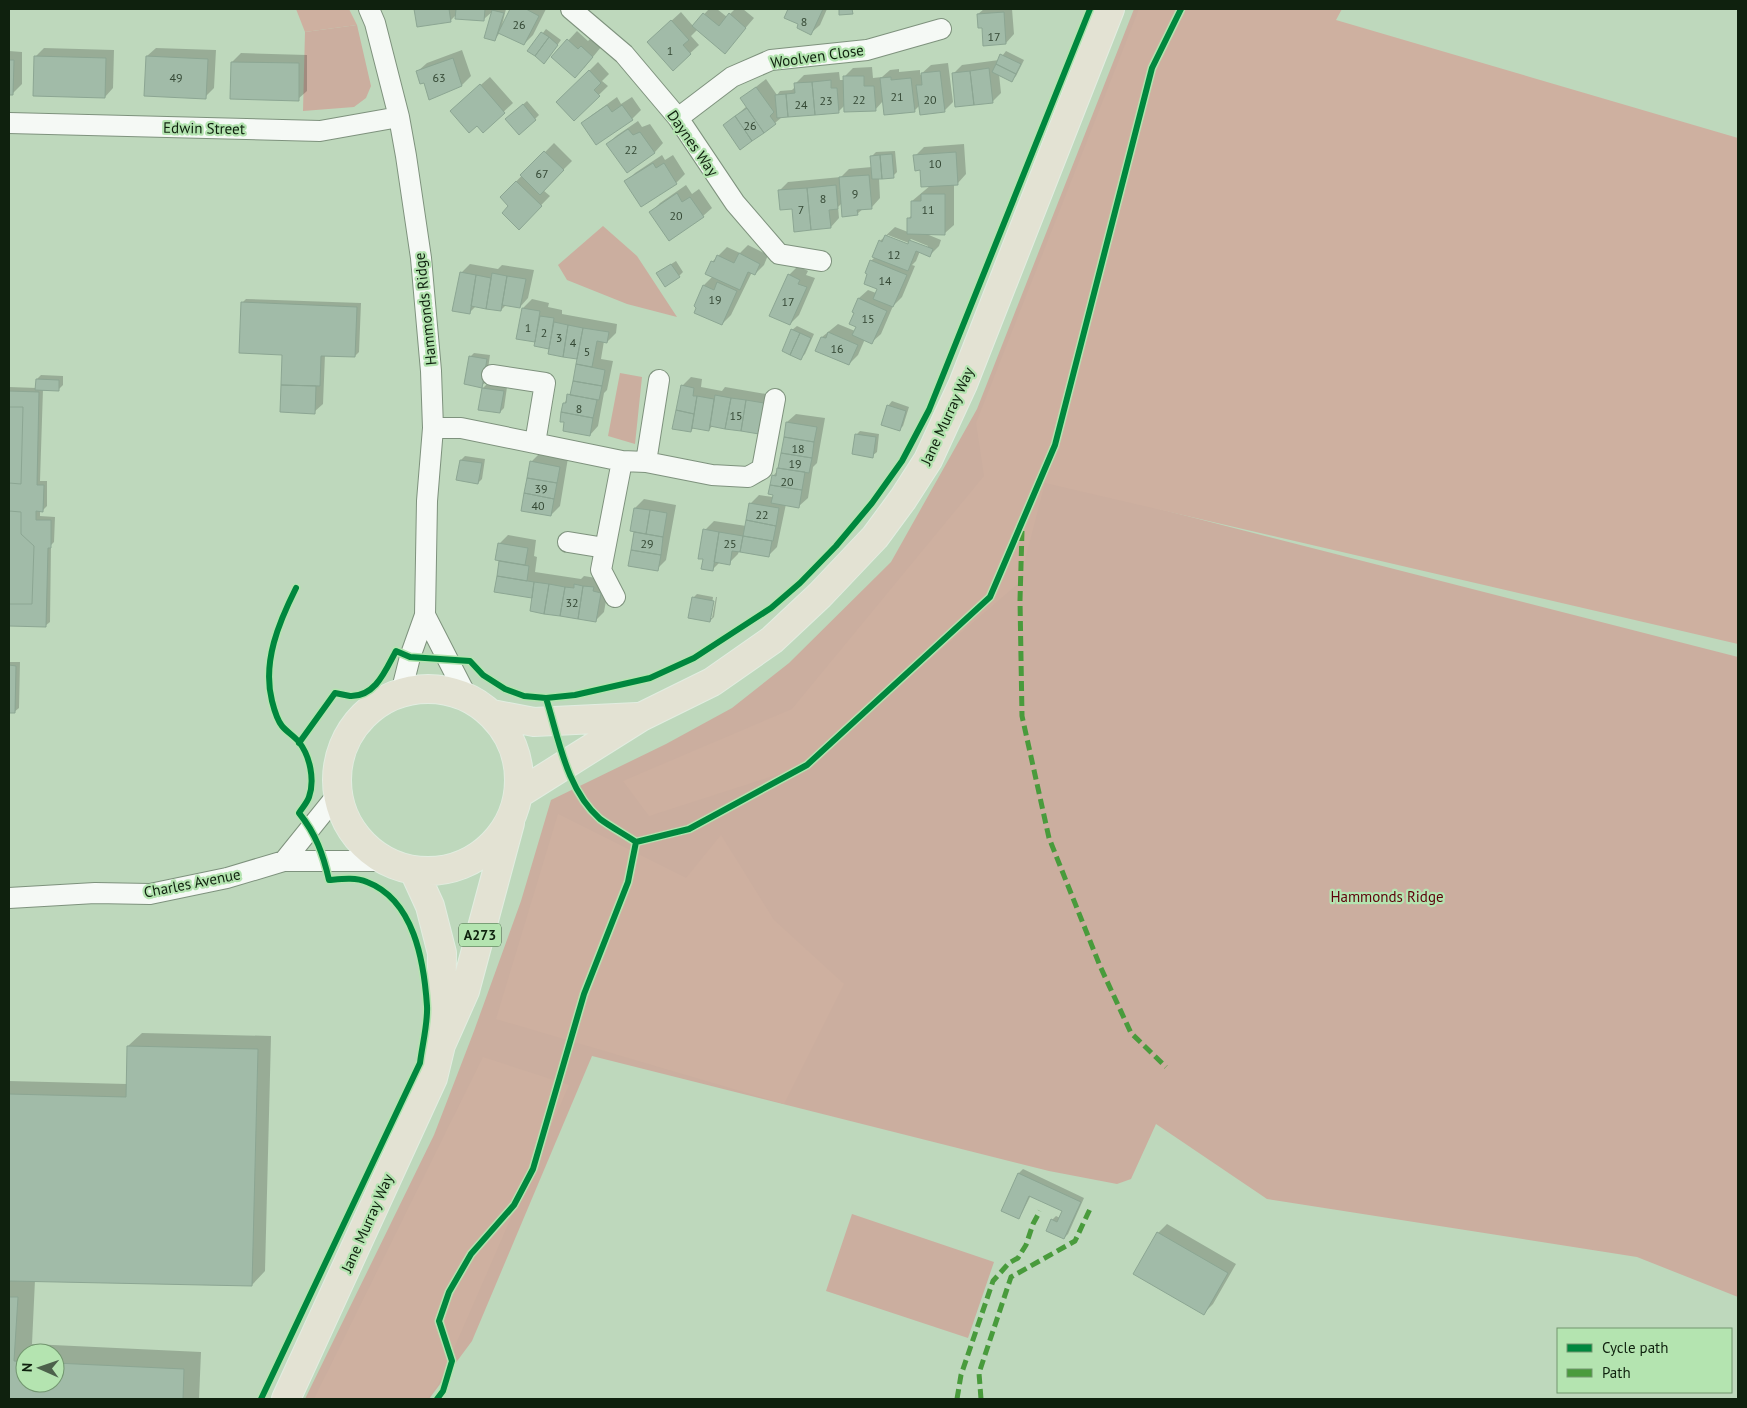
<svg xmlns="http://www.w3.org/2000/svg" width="1747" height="1408" viewBox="0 0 1747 1408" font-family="'PT Sans',sans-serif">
<rect width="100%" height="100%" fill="#bed8bc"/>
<path fill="#cbae9f" d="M1134 9H1210L1054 482 1738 657V1297L1637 1257 1267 1199 1156 1124 1131 1179 1117 1184 1049 1171 592 1056 472 1341 429 1399H305L434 1135 474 1031 521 901 551 800 666 744 732 708 789 663 891 562 977 409Z
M357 25 371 86 366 98 354 107 303 111 305 32Z
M603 226 637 256 677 317 627 304 567 280 558 265Z
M620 373 642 377 635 444 608 436Z
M852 1214 994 1262 968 1338 826 1291Z"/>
<path fill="#ceb0a0" d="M296 9H349L357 25 305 32Z
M1139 9H1342L1336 20 1738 138V644L1045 483 1019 583 807 765 649 816 623 781 792 709 984 476 976 423Z
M558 814 686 878 721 835 774 920 844 984 784 1104 496 1019Z
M483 1057 569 1085 438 1385 427 1399H314Z"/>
<path fill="#0003" fill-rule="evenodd" d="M416 9H493V10L494 9H506L502 25H503L512 9H546L533 35 524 44 500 32 495 40 493 11 484 19 457 14 450 21 418 25Z
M709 9H717L727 17 735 9H743L754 18 725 52 698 29 691 36 699 45 673 69 657 34 681 12 693 26Z
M789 9H827L820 25 811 33 800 24 785 17Z
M893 9H914L893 10Z
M984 9H1012L1014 34 1006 43 983 27 978 14Z
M546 29 561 40 548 58 529 51Z
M577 31 588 41 591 38 601 47 584 68 553 57Z
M44 48 114 50 113 88 105 97 35 57Z
M156 48 216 50 214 88 205 97 147 56Z
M462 50 471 76 462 85 425 81 418 71 427 63Z
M9 51 22 52V84L13 93H9Z
M1006 51 1024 60 1016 76 1012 80 999 74 1001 93 992 102 953 74 962 65 999 60Z
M241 53 307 55V91L298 99 232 62Z
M598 62 609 74 602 81 608 86 574 119 558 102Z
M948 63 953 102 944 111 920 105 914 111 883 101 875 110 845 105 839 111 782 117 775 123 724 126 747 106 742 98 766 79 777 95 780 91 792 90 795 87V84L804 75 839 72 840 80H844V77L853 68 872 67 873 78 882 77 890 70 899 69V72L920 70V75L931 65Z
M490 77 513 103 483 131 460 103Z
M617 97 621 104 632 97 641 110 632 119 583 123 592 115Z
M527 101 539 115 535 119 511 115Z
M638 121 642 127 650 124 663 143 655 152 627 172 608 144 616 136Z
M554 143 572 161 543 190 550 196 519 228 510 206 501 197Z
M964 144 966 174 958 183 954 184V225L945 233H924L941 240 939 246 930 255 920 251 916 261 912 265 915 266 902 297 893 306 881 334 872 342 865 339 858 355 849 364 822 337 838 324 855 331 857 326 855 313 853 312 859 298 868 290 876 293 879 289 871 261 875 257 880 241 895 227 908 232V219L912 215V201L931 185 915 156 924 147ZM888 235 914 245 913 247 886 237ZM911 239 928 246 927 248 909 241Z
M895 151 897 172 893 176 879 178 880 198 872 207 864 208 857 214 842 203 838 207 839 218 831 227 793 207 779 191 788 182 841 177 849 169 872 167V156L876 152Z
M662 155 665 160 673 155 685 174 676 183 641 206 626 182 635 173Z
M686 185 692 194 699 189 712 208 703 216 651 212 660 203Z
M748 245 768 255 764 265 755 274 752 272 731 315 722 324 695 306 704 285 713 276 712 262 727 247 740 253Z
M676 261 683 272 679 276 662 270Z
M470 264 498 269 502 265 534 270 528 298 520 307 506 305 501 310 476 306 469 313 461 273Z
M798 266 808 271 806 275 815 278 799 315 790 324 789 275Z
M246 299 361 303 359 352 355 356 325 355 323 404 314 412 281 411 283 354 242 303Z
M532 299 549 303 548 307 562 310V314L617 324 616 333 607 342 604 341 601 359 613 361 607 390 604 393 598 426 590 435 564 404 572 390 578 358 550 348 536 341 523 308Z
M797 326 814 334 805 354 801 358 792 330Z
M474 353 490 355 486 382 481 386 470 357Z
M41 375 63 376V385L59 389H43L40 481H47V506L43 510H40V516L55 517 54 542 51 545 50 622 45 626 9 625V387L37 388V379Z
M691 377 702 379 701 387 722 391 725 387 772 395 767 424 713 425 709 430 694 427 691 431 682 386Z
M487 384 507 387 504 408 500 412 483 388Z
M892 401 909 407 903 426 899 430 888 406Z
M796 414 825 418 817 463 813 467 808 498 799 506 786 504 777 547 768 556 739 551 738 554 729 563 720 562 712 570 705 530 714 521 746 526 750 504 759 495 773 497V476L780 468 787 422Z
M860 431 879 434 877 452 872 456 856 435Z
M540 453 568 458 560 506 551 515 531 462Z
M465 456 485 459 482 479 478 483 458 479 461 460Z
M644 499 676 505 666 560 657 569 630 565 635 531V508Z
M508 535 536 540 534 556 537 557 535 572 581 579 584 576 602 579 609 584 604 612 595 621 533 597 495 591 500 560 499 544Z
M697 594 713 597 710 618H712L716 597H717L714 617 710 621 693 598Z
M9 662H20L19 708 14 712H9Z
M142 1033 271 1036 265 1271 252 1285 35 1280 32 1344 201 1352 199 1399H9V1081L127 1084 128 1046ZM25 1353H55V1383H25Z
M1023 1169 1084 1198 1068 1234 1064 1238 1052 1220 1056 1216 1060 1218 1064 1210 1031 1195 1022 1213 1018 1218 1002 1210 1019 1173Z
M1167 1224 1236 1264 1213 1304 1204 1313 1158 1233Z"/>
<path fill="#a1bba8" stroke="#8ca693" d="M414 9H449L451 22 417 27Z
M456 9H485L484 21 455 19Z
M510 9H526L539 16 524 45 498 33Z
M788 9H823L811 35 797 28 798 24 784 18Z
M839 9H852L853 14 839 15Z
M492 10 504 13 495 41 484 38Z
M1004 12 1006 44 983 46 982 28H978L977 14Z
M703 13 719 26 729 13 746 28 725 54 692 26Z
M671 20 689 40 683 45 691 54 673 71 647 42Z
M541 32 549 37 535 56 527 51Z
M549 37 558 45 544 64 535 56Z
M567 39 578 49 581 46 593 57 575 78 551 57Z
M1000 54 1021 64 1016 74 996 64Z
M34 56 106 58 105 98 33 96Z
M146 56 208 59 206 99 144 96Z
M453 58 462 86 429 100 424 83 420 84 416 71Z
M9 60H14L13 95H9Z
M231 62 299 63V101L230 99Z
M996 64 1016 74 1012 82 992 72Z
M989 68 993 103 974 105 970 71Z
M589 70 601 83 594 90 600 96 574 121 556 102Z
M940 71 945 112 920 115 916 85H922L921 73Z
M970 71 974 105 955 107 952 73Z
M843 76H864V86H874L876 111 844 112Z
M891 77V80L911 78 915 112 884 115 880 78Z
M831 80V88H837L839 113 815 115 812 82Z
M812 82 815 115 788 117 786 94 795 93 794 83Z
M480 84 505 113 483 133 477 126 469 133 450 111Z
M756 87 774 112 770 116 776 124 764 133 740 98Z
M786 94 788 117 777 118 775 95Z
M523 104 536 120 519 135 505 119Z
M607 105 612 112 622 105 633 120 596 145 581 123Z
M747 108 764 133 752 141 735 116Z
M735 116 752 141 740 150 723 125Z
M628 129 633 135 640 132 655 153 627 173 606 144Z
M544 151 564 170 540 195 520 175Z
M956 152 958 185 921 187 920 170 915 171 913 155Z
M892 154 894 178 882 179 880 155Z
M880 155 882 179H872L870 156Z
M653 163 656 168 664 163 677 184 641 207 624 181Z
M869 175 872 209 857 210 858 215 842 217 839 177Z
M516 181 542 206 519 230 502 213 508 206 500 197Z
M836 185 838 209 829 210 831 228 811 230 807 188Z
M807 188 811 230 794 232 792 209 780 210 778 190Z
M677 193 682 202 690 197 704 217 669 241 649 212Z
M921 194H945V235L907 234V218H911V201H921Z
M885 235 908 244 909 240 933 249 930 257 916 251 908 271 872 257 879 240 882 242Z
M739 253 760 264 755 275 748 272 740 290 705 274 711 261 714 262 717 255 734 263Z
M870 260 907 275 893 307 873 299 877 289 864 284 867 274 865 273Z
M671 264 680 277 665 287 656 273Z
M460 272 476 275 470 314 452 311Z
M492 273 507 276 501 311 486 309Z
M788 274 800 280 798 284 807 287 790 325 769 316Z
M476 275 491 278 486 309 471 306Z
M507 276 526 279 520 308 502 305Z
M717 282 737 291 722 325 694 313 696 308 694 306 703 285 714 290Z
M858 298 887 311 872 344 852 335 856 327 849 324 854 313 852 312Z
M241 302 357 307 355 357 321 356 320 386 281 385 282 355 239 353Z
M522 308 540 311 535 342 516 339Z
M540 316 554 318 549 349 534 346Z
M554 322 568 325 563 357 548 354Z
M568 325 583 328 577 359 563 357Z
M583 328 609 332 607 343 597 341 592 367 576 364Z
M791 329 800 333 790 355 782 351Z
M828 332 858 345 849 365 815 351 821 337 826 338Z
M800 333 811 338 801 360 790 355Z
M469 356 487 359 482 388 464 384Z
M576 364 605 370 602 386 573 381Z
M36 379 59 380V391L35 390Z
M573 381 602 386 599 400 570 395Z
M281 385 316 386 315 414 280 412Z
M681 385 694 388 693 396H697L694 414 676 410Z
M482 388 504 391 500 413 478 410Z
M9 391 39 392 37 485H44L43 512 36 511V520H51V548H48L46 627 9 626Z
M567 394 597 400 593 418 561 412 563 403H566Z
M715 395 731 398 725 429 710 426Z
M697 396 714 399 709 431 692 428Z
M731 398 746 400 741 431 725 429Z
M746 400 764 403 759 434 741 431Z
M887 405 906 411 900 431 881 425Z
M9 407H23L21 484 9 483Z
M676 410 694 414 691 432 672 429Z
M561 412 593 418 590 436 563 431 564 422H560Z
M786 422 817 427 814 442 784 437Z
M855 434 876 437 873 458 852 454Z
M784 437 814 442 812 458 781 453Z
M781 453 812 458 809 473 778 468Z
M460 460 482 463 478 484 456 480Z
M530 461 560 467 557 483 527 478Z
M777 468 805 472 802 490 770 485 772 475 776 476Z
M527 478 557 483 554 499 524 493Z
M770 485 802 490 799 508 771 503 773 495 768 494Z
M524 493 554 499 551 516 521 511Z
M749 503 779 508 776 526 746 520Z
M634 508 650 510 646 534 630 531Z
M650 510 667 513 663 537 646 534Z
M9 511 21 512V534L34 546 32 604H9Z
M746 520 776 526 773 541 743 536Z
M703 529 719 532 713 571 701 569 703 559H698Z
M634 532 663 537 661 555 631 550Z
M719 532 743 536 740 552 732 551 730 565 714 562Z
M743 536 772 541 769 557 740 552Z
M498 543 528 548 525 565 495 560Z
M631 550 661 555 658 571 628 566Z
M499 561 529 566 527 581 497 576Z
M497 576 534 582 532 598 494 592Z
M534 582 549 584 544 614 530 611Z
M549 584 565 587 560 616 544 614Z
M574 584 583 586 578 619 560 616 565 587 574 588Z
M583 586 594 587 593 591 601 593 596 622 578 619Z
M692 597 714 601 710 622 688 618Z
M9 665 16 666 15 713H9Z
M127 1046 258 1049 252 1286 9 1281V1094L126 1097Z
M1018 1173 1081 1202 1064 1239 1046 1231 1051 1219 1057 1222 1062 1211 1029 1196 1019 1219 1001 1211Z
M1157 1232 1228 1273 1204 1315 1133 1274Z
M9 1297H18L14 1361 25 1362V1383H55V1363L184 1369 183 1399H9Z"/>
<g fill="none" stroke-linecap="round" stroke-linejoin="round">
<g stroke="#7e927d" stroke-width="22">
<path id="street" d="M369 9 375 23 399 117 406 156 421 258 431 371 433 428 427 501 425 615 410 657 401 693
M571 9 624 54 678 118 735 203 779 254 821 261
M678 118 732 77 771 60 867 50 941 29
M9 123 320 131 399 117
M492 375 545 383 535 443
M433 428H461L622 461 646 462 712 475 748 477 762 469 775 399
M646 462 659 380
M568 542 605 548
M615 597 601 570 622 461
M425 615 467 697
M284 861 338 794
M9 898 95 893 150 894 227 878 284 861H384"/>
</g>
<g stroke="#e2ede1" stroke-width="30">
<path id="primary" d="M337 780a91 91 0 1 1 182 0a91 91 0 1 1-182 0Z
M492 714 534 722 637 717
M520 793 641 717 712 682 772 640 820 595 875 537 903 499 928 460 963 384 1110 9
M414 871 430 906 442 953 441 1035
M286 1399 433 1078 441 1045 465 991 510 823"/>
</g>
<use href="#street" stroke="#f5f9f5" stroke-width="20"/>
<use href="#primary" stroke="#e3e2d3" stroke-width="28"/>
<path stroke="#499b3c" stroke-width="5" stroke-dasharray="10 5" stroke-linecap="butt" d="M1022 531 1020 600 1022 716 1049 838 1100 966 1131 1033 1166 1067
M957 1399 961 1375 993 1281 1009 1263 1018 1258 1026 1245 1033 1224 1040 1211
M981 1399 979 1373 1011 1277 1075 1241 1090 1209"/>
<g stroke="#b4e4b0" stroke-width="9">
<path id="cycleway" d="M546 698C559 739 566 789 600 819 611 827 624 834 636 842L689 829 807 765 990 597 1055 445 1152 68 1181 9
M299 743 335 693C340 694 345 695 350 696 376 697 386 669 396 651L410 657 470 661 483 675 505 689 524 696 546 698 575 695 650 678 694 658 771 608 800 583 836 546 872 503 902 461 929 410 1090 9
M261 1399 420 1063C422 1046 428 1023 427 1006 424 961 414 900 367 882 355 877 341 879 329 880 323 854 316 834 299 813 302 808 307 803 309 797 315 780 310 756 299 742 294 736 287 732 282 726 277 720 274 709 272 701 262 662 279 622 296 588
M437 1399 443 1391 452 1361 439 1321 449 1292 471 1254 514 1205 533 1169 584 994 628 882 636 842"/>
</g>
<use href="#cycleway" stroke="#00873e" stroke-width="6"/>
</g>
<g text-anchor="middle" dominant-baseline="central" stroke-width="4.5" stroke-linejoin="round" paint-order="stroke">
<g font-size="12" fill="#344834">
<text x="804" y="21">8</text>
<text x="519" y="24">26</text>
<text x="994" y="36">17</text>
<text x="670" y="50">1</text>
<text x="176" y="77">49</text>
<text x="439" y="77">63</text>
<text x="897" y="96">21</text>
<text x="859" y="99">22</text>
<text x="930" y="99">20</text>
<text x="826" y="100">23</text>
<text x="801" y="104">24</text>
<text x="750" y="125">26</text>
<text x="631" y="149">22</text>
<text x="935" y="163">10</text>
<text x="542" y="173">67</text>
<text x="855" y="193">9</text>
<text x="823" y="198">8</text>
<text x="801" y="209">7</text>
<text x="928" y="209">11</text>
<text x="676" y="215">20</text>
<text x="894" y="254">12</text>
<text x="885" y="280">14</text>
<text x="715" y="299">19</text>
<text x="788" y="301">17</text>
<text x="868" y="318">15</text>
<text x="528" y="327">1</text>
<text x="544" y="332">2</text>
<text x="559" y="337">3</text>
<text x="573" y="342">4</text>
<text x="837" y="348">16</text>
<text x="587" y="351">5</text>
<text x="579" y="408">8</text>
<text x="736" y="415">15</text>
<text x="798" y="448">18</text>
<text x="795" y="463">19</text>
<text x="787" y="481">20</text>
<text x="541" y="488">39</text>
<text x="538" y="505">40</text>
<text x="762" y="514">22</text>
<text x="647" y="543">29</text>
<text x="730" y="543">25</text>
<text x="572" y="602">32</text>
</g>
<rect fill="#b4e4b0" stroke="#405c3f" stroke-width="1" x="459" y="923.5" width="42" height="23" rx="4"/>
<g font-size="14" font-weight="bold" fill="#0f210e">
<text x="480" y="935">A273</text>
</g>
<g font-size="15" fill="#0f210e" stroke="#b4e4b0">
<text transform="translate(817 56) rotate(-8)">Woolven Close</text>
<text transform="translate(204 128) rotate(1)">Edwin Street</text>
<text transform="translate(693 143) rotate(55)">Daynes Way</text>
<text transform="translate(425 309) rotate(-96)">Hammonds Ridge</text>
<text transform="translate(947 416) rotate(-65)">Jane Murray Way</text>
<text transform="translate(192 883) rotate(-11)">Charles Avenue</text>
<text transform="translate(367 1223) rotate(-66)">Jane Murray Way</text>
</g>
<g font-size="15" fill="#5e000b" stroke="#b4e4b0">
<text x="1387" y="896">Hammonds Ridge</text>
</g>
</g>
<rect width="1747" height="1408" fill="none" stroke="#0f210e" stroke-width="20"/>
<rect x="1557" y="1328" width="175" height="65" fill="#b4e4b0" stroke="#72966f"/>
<rect x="1567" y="1344" width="25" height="8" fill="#00873e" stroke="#72966f"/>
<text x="1602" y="1353" font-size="15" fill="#0f210e">Cycle path</text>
<rect x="1567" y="1369" width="25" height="8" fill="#499b3c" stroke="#72966f"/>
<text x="1602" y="1378" font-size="15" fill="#0f210e">Path</text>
<g transform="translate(40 1368) rotate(272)"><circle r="24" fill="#b4e4b0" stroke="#72966f"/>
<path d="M0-4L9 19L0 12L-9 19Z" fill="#4c614b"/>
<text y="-8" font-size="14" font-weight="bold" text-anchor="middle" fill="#0f210e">N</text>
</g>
</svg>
